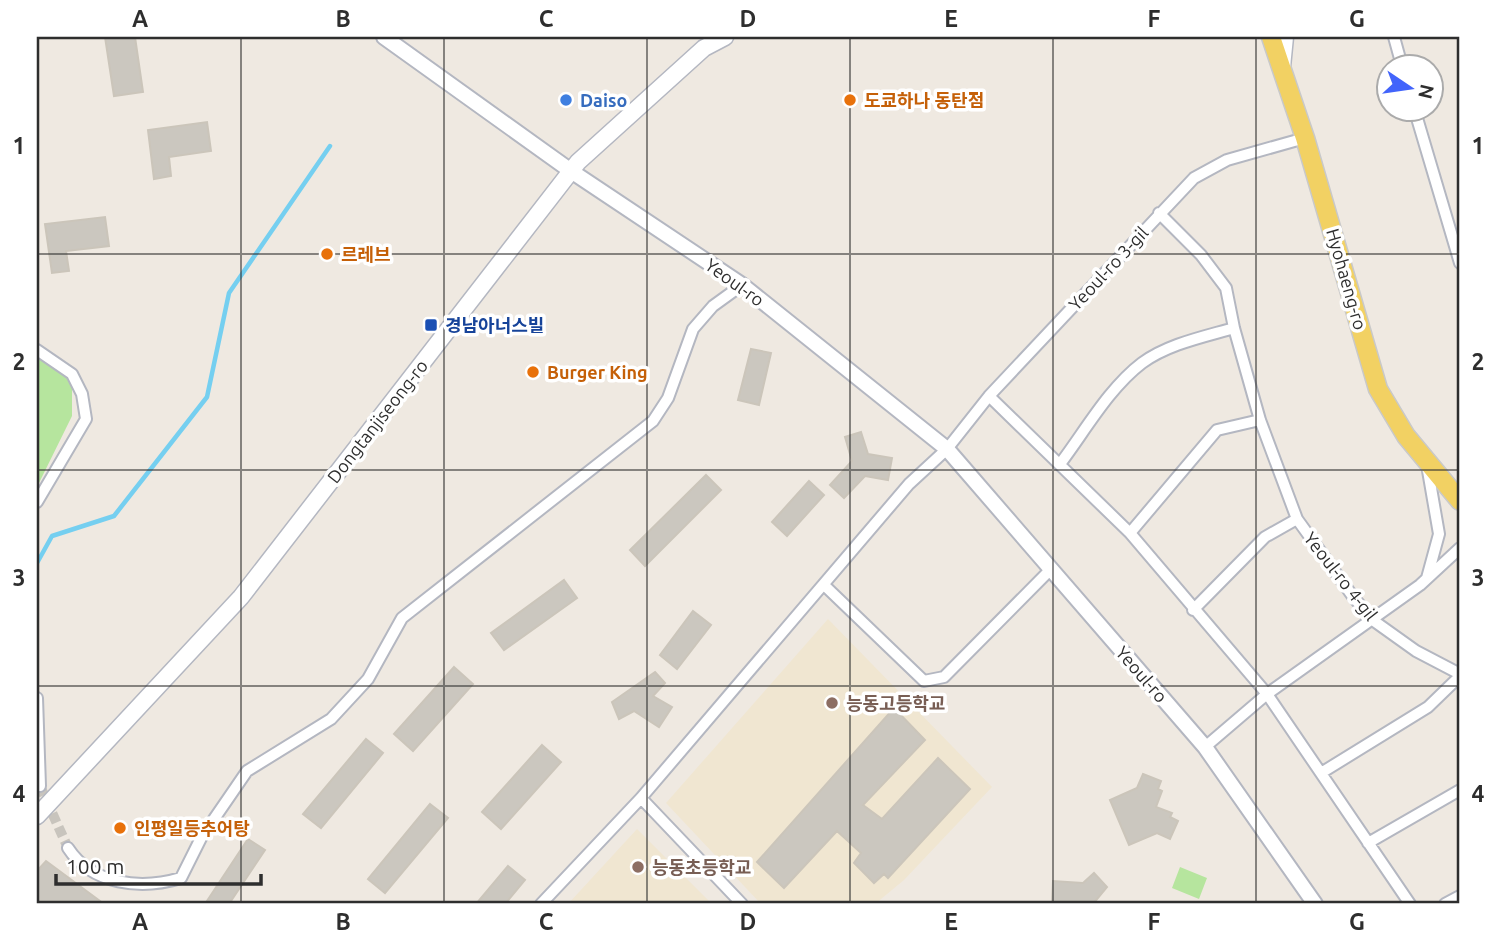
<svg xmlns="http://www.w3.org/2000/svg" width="1497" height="941" viewBox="0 0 1497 941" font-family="Ubuntu,'Noto Sans KR',sans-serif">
<rect width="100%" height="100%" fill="#efe9e1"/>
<path fill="#f0e6d1" d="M828 619 992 787 904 880 875 904H761L666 803Z
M637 829 712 904H568Z"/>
<path fill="#b6e59e" d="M37 352 72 374V416L37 487Z
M1180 867 1207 878 1199 899 1172 888Z"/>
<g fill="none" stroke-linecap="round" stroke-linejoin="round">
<path stroke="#75cff0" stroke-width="4.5" d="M37 563 52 536 114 516 207 397 229 293 330 146"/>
</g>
<path fill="#cbc7bf" stroke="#cbc5ba" stroke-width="2" d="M105 37H135L143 92 114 96Z
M207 122 211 151 169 157 171 176 154 179 148 130Z
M105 217 109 246 66 251 69 271 52 273 45 224Z
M751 349 771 353 759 405 738 400Z
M861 432 868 454 892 458 888 480 865 476 844 498 830 485 852 461 845 437Z
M706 475 721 490 645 566 630 550Z
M809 481 824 495 787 536 772 522Z
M564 580 577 598 504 650 491 633Z
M693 611 711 625 677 669 660 655Z
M454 667 473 684 413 751 394 734Z
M655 672 665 683 653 696 672 707 659 727 634 711 619 719 612 702Z
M894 708 925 740 863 805 882 819 938 758 970 789 888 878 884 874 874 883 854 863 861 853 837 831 784 888 757 862Z
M366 739 383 753 321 828 303 814Z
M542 745 561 762 501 829 482 812Z
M1143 774 1161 781 1158 789 1162 791 1156 807 1172 813 1170 817 1178 821 1170 839 1157 833 1129 845 1110 800 1137 788Z
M430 804 448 818 385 893 368 879Z
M248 839 265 850 229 904H205Z
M46 861 104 904H37V871Z
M508 866 525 880 505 904H476Z
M1094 873 1107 887 1093 904H1052L1053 881 1083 883Z"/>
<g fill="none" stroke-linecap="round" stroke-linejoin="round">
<path stroke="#c8c4bd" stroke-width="10" stroke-dasharray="10 5" stroke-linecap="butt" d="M40 786 68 848"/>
<g stroke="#b4b7c1" stroke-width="14">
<path id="minor" d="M1394 37 1402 66
M1414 108 1460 263
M1159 213 1201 255 1226 288 1234 328 1260 420 1297 519 1354 598 1374 621 1416 651 1460 674
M37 350 72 374 82 394 86 419 37 502
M989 396 1130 533 1267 694 1410 904
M1060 464C1085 431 1109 388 1142 363 1168 344 1203 337 1234 328
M1427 465 1439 534 1427 578
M1130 533 1217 430 1260 420
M824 585 924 681 944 677 1051 569
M1193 610 1265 537 1297 519
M37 698 40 786
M1205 747 1267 694 1420 585 1460 548
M1321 773 1428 707 1460 676
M641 798 742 904
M1368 843 1460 790
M68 848C92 885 141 890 181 878L201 838 247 771 331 719 368 679 402 618 653 421 668 398 693 329 713 306 742 285
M541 904 641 798 909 484 947 449 989 396 1194 178 1227 160 1305 138
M1445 904 1460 896"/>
</g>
<g stroke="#b4b7c1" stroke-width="18">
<path id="tertiary" d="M384 37 571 171 742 285 947 449 1205 747 1315 904"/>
</g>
<g stroke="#b4b7c1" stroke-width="19">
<path id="secondary" d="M1282 67 1285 37
M37 816 241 597 578 162 704 48 725 37"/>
</g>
<g stroke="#c9c9c9" stroke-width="21">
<path id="primary" d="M1271 37 1305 138 1378 389 1406 436 1460 501"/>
</g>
<use href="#minor" stroke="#fff" stroke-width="10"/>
<use href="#tertiary" stroke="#fff" stroke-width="14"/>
<use href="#secondary" stroke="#fff" stroke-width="16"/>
<use href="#primary" stroke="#f2d163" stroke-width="18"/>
</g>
<path fill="none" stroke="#2e2e2e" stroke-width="2" stroke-opacity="0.55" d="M241 37V904M444 37V904M647 37V904M850 37V904M1053 37V904M1256 37V904M37 254H1460M37 470H1460M37 686H1460"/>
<circle fill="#3f7fe0" stroke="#fff" stroke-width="2.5" cx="566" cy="100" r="7"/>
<g fill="#e8710a" stroke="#fff" stroke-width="2.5">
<circle cx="850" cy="100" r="7"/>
<circle cx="327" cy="254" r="7"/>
<circle cx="533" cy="372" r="7"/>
<circle cx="120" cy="828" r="7"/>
</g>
<rect fill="#1a4fb4" stroke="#fff" stroke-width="2.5" x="424" y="318" width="14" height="14" rx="3.5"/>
<g fill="#8d6e63" stroke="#fff" stroke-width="2.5">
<circle cx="832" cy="703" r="7"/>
<circle cx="638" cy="867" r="7"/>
</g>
<g text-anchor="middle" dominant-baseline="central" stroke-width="7" stroke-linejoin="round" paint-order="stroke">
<g font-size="18" font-weight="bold" fill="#366cbe" stroke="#fff" text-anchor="start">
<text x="580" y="100">Daiso</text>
</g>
<g font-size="18" font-weight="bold" fill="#c56008" stroke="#fff" text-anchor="start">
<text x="864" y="100">도쿄하나 동탄점</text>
<text x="341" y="254">르레브</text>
<text x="547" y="372">Burger King</text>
<text x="134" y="828">인평일등추어탕</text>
</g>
<g font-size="18" fill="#2e2e2e" stroke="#fff">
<text transform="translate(1108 268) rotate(-47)">Yeoul-ro 3-gil</text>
<text transform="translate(1347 279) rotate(74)">Hyohaeng-ro</text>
<text transform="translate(735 282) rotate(36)">Yeoul-ro</text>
<text transform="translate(377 421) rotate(-52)">Dongtanjiseong-ro</text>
<text transform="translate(1341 576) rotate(52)">Yeoul-ro 4-gil</text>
<text transform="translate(1142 674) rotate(49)">Yeoul-ro</text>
</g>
<g font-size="18" font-weight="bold" fill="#164399" stroke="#fff" text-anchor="start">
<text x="445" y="325">경남아너스빌</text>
</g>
<g font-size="18" font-weight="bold" fill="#785e54" stroke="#fff" text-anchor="start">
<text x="846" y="703">능동고등학교</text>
<text x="652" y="867">능동초등학교</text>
</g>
</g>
<rect width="1497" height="941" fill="none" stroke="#ffffff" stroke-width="77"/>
<g transform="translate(1410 88) rotate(103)"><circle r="33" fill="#ffffff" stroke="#ababab" stroke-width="2"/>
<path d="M0-5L12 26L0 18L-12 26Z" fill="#4264fb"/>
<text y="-10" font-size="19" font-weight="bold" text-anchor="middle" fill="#2e2e2e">N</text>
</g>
<path d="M56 874v10h205v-10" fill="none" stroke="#2e2e2e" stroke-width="3.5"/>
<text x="66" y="874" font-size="21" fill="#2e2e2e" stroke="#ffffff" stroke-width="5" paint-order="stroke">100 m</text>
<rect x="38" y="38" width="1420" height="864" fill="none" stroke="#2e2e2e" stroke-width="2.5"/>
<g font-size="23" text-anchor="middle" font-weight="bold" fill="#2e2e2e">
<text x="140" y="27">A</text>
<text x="343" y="27">B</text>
<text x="546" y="27">C</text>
<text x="748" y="27">D</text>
<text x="951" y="27">E</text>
<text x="1154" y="27">F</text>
<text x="1357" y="27">G</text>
<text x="19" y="154">1</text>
<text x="1478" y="154">1</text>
<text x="19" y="370">2</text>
<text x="1478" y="370">2</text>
<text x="19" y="586">3</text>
<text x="1478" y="586">3</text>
<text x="19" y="802">4</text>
<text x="1478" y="802">4</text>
<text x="140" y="930">A</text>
<text x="343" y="930">B</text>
<text x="546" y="930">C</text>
<text x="748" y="930">D</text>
<text x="951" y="930">E</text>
<text x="1154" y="930">F</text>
<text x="1357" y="930">G</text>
</g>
</svg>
